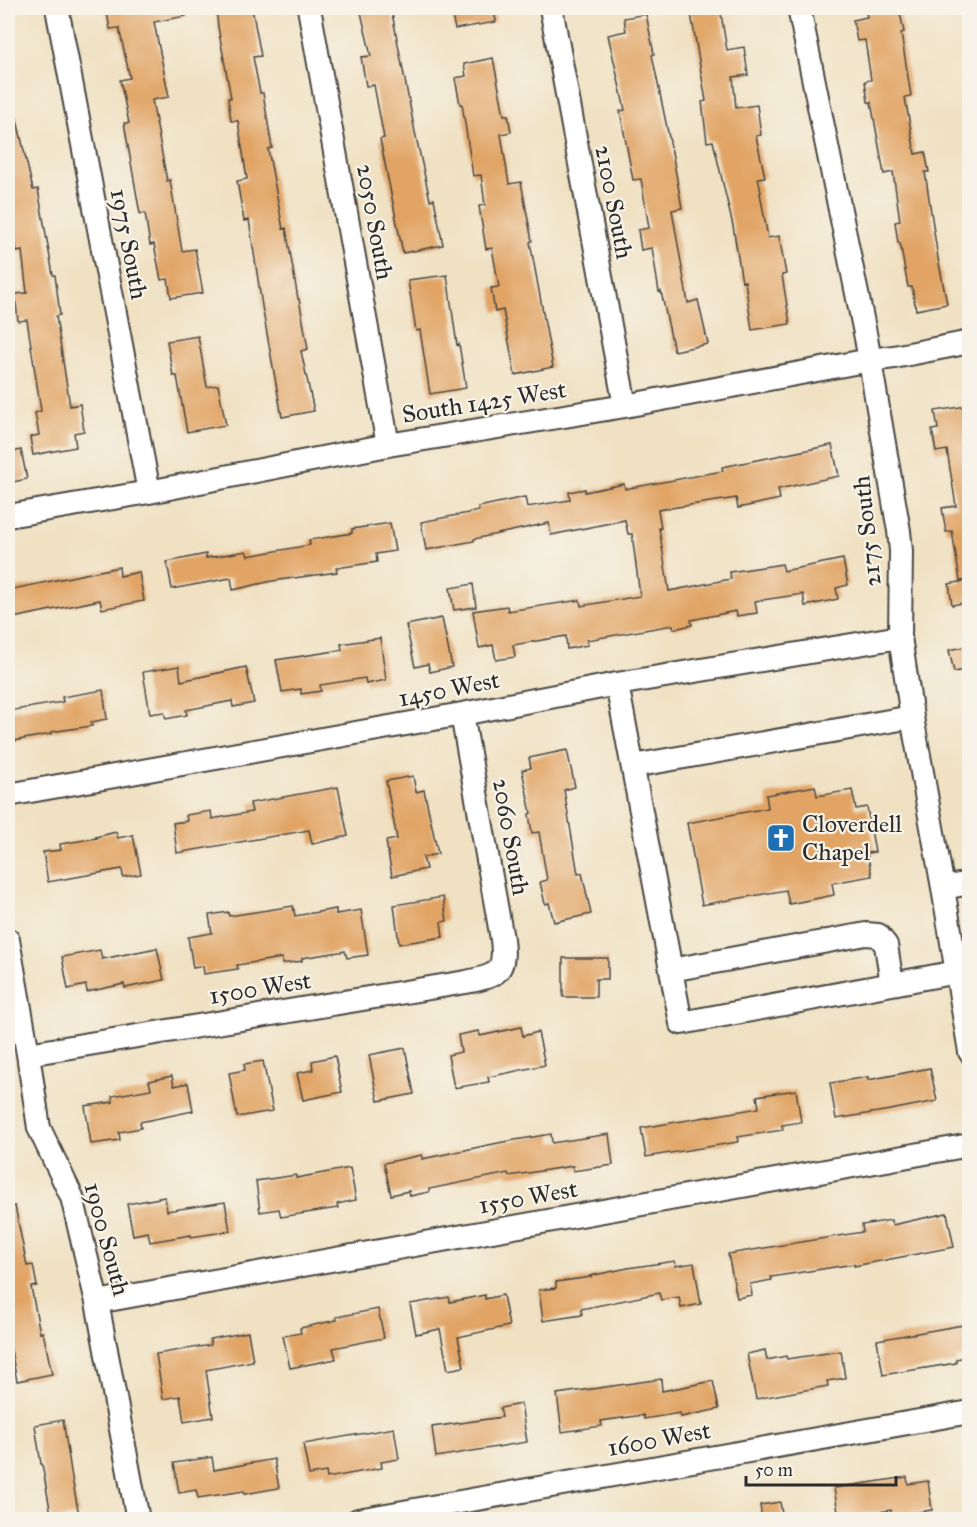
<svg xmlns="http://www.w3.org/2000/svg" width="977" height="1527" viewBox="0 0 977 1527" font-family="'IM FELL Great Primer',serif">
<rect width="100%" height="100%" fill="#f7f3e8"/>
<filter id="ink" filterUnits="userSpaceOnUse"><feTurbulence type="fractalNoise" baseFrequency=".0167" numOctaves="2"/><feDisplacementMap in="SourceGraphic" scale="12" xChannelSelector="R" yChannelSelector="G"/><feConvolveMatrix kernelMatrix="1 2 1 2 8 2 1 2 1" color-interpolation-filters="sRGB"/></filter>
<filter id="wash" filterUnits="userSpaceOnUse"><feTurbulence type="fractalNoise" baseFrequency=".008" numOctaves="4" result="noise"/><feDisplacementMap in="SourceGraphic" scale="24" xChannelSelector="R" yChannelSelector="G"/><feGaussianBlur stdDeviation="1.35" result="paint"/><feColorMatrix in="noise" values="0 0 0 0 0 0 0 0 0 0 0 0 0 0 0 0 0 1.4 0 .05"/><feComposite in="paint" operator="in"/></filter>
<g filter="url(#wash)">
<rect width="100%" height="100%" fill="#f0e1c3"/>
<g id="blocks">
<path fill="#e1a465" d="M106 8H186V16L154 22 169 97 152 100 167 181 170 180 182 251 195 249 203 293 171 298 168 279 161 280 154 244 150 245 145 213 140 214 124 123H129L120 80 130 78 119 28 110 29Z
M216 8H252L261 56 253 57 260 93H263L272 148 268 149 283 229 286 228 298 299H299L308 349 301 351 314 411 282 417 262 306 249 220 244 221 237 181 247 179 238 121H231L228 98H231L218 27Z
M360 8H391L415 132 430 200 434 199 443 245 403 253 380 139 384 138 374 85 366 86 361 57 371 56Z
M450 8H494L496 22 455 29Z
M690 8H720L727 50 744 47 748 75 733 77 736 108 757 105 761 135 756 136 765 177 758 178 761 192 760 193 768 238 779 236 786 274 782 275 790 324 752 330 745 281 742 282 733 226 713 141 707 142 702 102 706 101Z
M865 8H899L904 32 901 33 911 96 905 97 915 154 925 152 929 172H925L938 258 947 304 916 310 912 287H908L900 243H898L895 222 900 221 893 172 884 174 871 102H868L865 81 871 80 865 40 857 41 853 20 867 17Z
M646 14 654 54 652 55 673 157 682 208 672 210 688 303 698 300 708 344 674 351 661 291 659 292 652 248 641 250 638 230 649 228 641 179 633 180 620 111 625 110 608 35 626 31 624 18Z
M493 58 504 115H508L511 132 501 134 509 184 521 182 532 241 530 242 553 367 515 375 503 310 495 312 491 288 499 287 492 248 486 249 479 206 485 205 481 175 473 176 462 104H460L455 78 466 76 464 64Z
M14 107 33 190 38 189 53 275H55L60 315 56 316 70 406 80 404 84 431 74 433 76 447 33 455 30 437 39 435 35 413 41 411 27 320 18 321 15 294 27 293 22 251 17 252 8 197V108Z
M447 275 457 345 459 344 466 388 430 394 420 330 416 331 408 280Z
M198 336 207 387 218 385 226 425 187 432 177 376H173L167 341Z
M966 406 969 428V580L960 581 952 531 946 532 942 508 956 506 947 450 936 452 932 430 938 429 935 411Z
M832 445 839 476 778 489 780 499 738 508 736 498 658 510 661 528H659L669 591 731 579 730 572 782 564 784 571 843 559 848 585 836 588 838 599 805 606 803 594 755 601 757 613 737 616 736 611 691 620 692 625 674 629 673 625 587 640 588 645 567 649 566 636 513 645 515 657 496 660 493 645 479 648 473 611 507 606 508 611 580 600 581 606 640 596 632 534H628L625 520 551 535 549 523 474 539V541L426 550 421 522 479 511 478 507 525 497 527 507 570 500 569 492 585 489V492L624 484 625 489 723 471 722 467Z
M21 450 27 479 8 483V453Z
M390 523 395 551 376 554 377 562 336 568 337 572 272 581 233 590 231 578 172 589 167 562 206 554V558L246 551 248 556 310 545 309 540 352 533V529Z
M119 567 120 576 139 572 144 601 102 609 100 600 8 619V590Z
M969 580V602L952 605 949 584Z
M473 584 476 607 454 610 450 588Z
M442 618 452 667 430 672 428 664 415 667 406 625Z
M380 638 386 680 366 684 365 678 320 685 321 691 301 694V689L282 692 276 660 342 650 341 644Z
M969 646V669L954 672 949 650Z
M179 666 181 681 246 667 254 703 233 707 232 701 186 710 187 715 166 719 164 712 150 714 143 672Z
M103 690 107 719 91 722 92 726 51 732V734L13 741 8 711 63 702 62 697Z
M567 750 575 787 564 790 578 874 582 873 591 914 554 922 549 903 545 904 540 882 547 880 539 832 532 833 529 814 531 813 522 770 531 768 529 758Z
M413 776 416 792 424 790 438 854 423 857 426 869 392 876 386 841 397 839 386 781Z
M815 786 817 796 852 790 856 809 867 807 875 852 867 853 872 876 832 883 834 895 789 904 786 890 702 905 687 823 768 808 766 795Z
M338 787 348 836 312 844 309 830 177 853 173 823 187 821 186 815 211 811 212 819 252 812 250 803Z
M116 832 118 838 133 835 141 874 123 877 122 869 48 882 43 852 61 850 60 844 97 838 96 837Z
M443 897 447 921 441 922 443 937 399 944 394 905Z
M293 906 295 916 336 909V914L361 910 368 955 347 958 345 951 302 958V961L282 964V958L237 965 238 969 204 974 203 966 193 968 188 937 212 933 209 915 228 912 229 916Z
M157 948 164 980 125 988 124 984 87 992 86 985 68 989 62 957 100 950 102 959Z
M563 958H608V979H596V997H563Z
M521 1027 523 1036 538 1032 545 1065 488 1077 489 1082 454 1088 448 1055 461 1052 458 1035 479 1031 480 1036Z
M405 1048 414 1094 378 1101 369 1055Z
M335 1056 342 1092 303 1100 297 1073 313 1070 312 1061Z
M263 1061 273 1111 237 1117 229 1073 245 1070 244 1064Z
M930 1068 937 1101 890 1110 836 1119 830 1083 868 1077V1080Z
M172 1076 174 1086 188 1083 193 1111 140 1122 141 1128 119 1132 120 1140 91 1144 85 1106 113 1102 112 1096 151 1089 149 1081Z
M796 1090 801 1122 782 1125 783 1130 737 1137 738 1142 646 1157 641 1128 759 1108 757 1096Z
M551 1134 552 1143 609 1134 613 1165 573 1171V1166L509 1176 508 1173 429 1189V1192L410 1196 409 1191 391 1195 384 1163 422 1155V1159L503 1142Z
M350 1168 356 1200 337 1204 338 1208 281 1217 279 1209 260 1212 256 1181 296 1175V1178Z
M165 1197 167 1211 225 1202 230 1231 191 1237V1235L150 1242 148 1232 133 1235 127 1204Z
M15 1206 27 1266 33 1265 37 1286 31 1287 40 1333 43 1332 52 1374 17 1381 8 1335V1207Z
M947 1213 954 1247 854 1266V1264L771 1277 772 1280 750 1284 752 1295 737 1298 728 1254 863 1232 862 1225 891 1220 892 1225Z
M675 1261 676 1266 694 1263 701 1304 681 1308 679 1297 661 1300 659 1293 581 1309 582 1315 543 1321 539 1290 556 1288V1282L591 1277 590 1276 628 1268Z
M485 1295V1299L503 1295 509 1326 458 1337 464 1367 448 1370 440 1329 416 1334 410 1304 449 1297 450 1302Z
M378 1309 384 1338 333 1348 336 1359 290 1368 283 1336 301 1333 300 1328 337 1320 336 1317Z
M969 1324V1356L956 1359V1363L883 1375 877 1340Z
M248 1332 253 1361 206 1370 213 1417 184 1422 180 1396 163 1399 156 1354 211 1345 210 1339Z
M765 1350 767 1360 786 1356 787 1359 841 1351 845 1378 827 1381 828 1386 756 1399 747 1354Z
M661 1379 662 1391 713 1381 719 1409 681 1417 680 1413 644 1419 643 1415 601 1421 602 1426 562 1432 557 1394Z
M521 1404 527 1442 436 1457 432 1427 502 1417 500 1408Z
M63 1420 72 1478 79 1515 52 1520 42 1464H41L35 1425Z
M394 1428 399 1459 381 1462 382 1468 327 1478 326 1472 309 1475 303 1444Z
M212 1457 214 1470 274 1459 279 1488 244 1494V1491L198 1498 196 1490 179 1493 174 1463Z
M907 1477 908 1484 928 1481 932 1510 891 1516V1510L839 1518 834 1488Z
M780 1502 783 1520H762L760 1505Z"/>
</g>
</g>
<g filter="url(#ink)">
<use href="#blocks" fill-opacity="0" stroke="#494642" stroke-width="1.5"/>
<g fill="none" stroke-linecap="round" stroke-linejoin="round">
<g stroke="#494642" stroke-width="26">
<path id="minor" d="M57 8 149 492
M309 8 388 445
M551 8 625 406
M799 8 866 338 899 531 901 551 900 637 912 717 943 888 970 1052
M8 516 149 492 388 445 625 406 870 360 894 357 970 342
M617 684 681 1023 957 972
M633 766 912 717
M8 795 462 714 617 684 900 637
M943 888 970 883
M8 940 28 1054 39 1128 72 1197 97 1302 138 1520
M671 970 866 934 878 935 886 945 892 984
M28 1054 466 982C497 976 506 973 502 939L462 714
M97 1302 970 1145
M358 1520 970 1412"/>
</g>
<use href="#minor" stroke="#fff" stroke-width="22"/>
</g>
</g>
<defs>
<g id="church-square" transform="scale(1.5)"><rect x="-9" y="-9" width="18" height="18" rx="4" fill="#1f6fb2" stroke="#f7f3e8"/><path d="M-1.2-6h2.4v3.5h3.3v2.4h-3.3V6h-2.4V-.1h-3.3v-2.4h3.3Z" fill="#fff"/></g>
</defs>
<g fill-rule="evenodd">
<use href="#church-square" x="781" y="838"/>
</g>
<g text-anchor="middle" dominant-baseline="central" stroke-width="4.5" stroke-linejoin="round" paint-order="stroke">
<g font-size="24" fill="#2b2b2b" stroke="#f7f3e8">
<text transform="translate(614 202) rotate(79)">2100 South</text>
<text transform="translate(375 222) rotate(80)">2050 South</text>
<text transform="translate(129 244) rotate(79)">1975 South</text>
<text transform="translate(484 402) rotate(-9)">South 1425 West</text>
<text transform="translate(867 531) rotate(-96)">2175 South</text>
<text transform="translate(449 689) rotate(-11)">1450 West</text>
<text transform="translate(511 837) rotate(80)">2060 South</text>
<text transform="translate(260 988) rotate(-9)">1500 West</text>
<text transform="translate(528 1197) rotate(-10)">1550 West</text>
<text transform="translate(107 1239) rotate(75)">1900 South</text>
<text transform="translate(659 1439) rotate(-10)">1600 West</text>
</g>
<g font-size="24" fill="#2b2b2b" stroke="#f7f3e8" text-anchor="start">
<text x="802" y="824">Cloverdell<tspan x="802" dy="28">Chapel</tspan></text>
</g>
</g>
<rect width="977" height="1527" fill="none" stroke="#f7f3e8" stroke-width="30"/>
<path d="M746 1476v9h150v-9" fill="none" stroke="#2b2b2b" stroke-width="3"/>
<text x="755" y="1476" font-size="18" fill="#2b2b2b" stroke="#f7f3e8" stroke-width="4.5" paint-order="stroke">50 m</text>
</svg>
